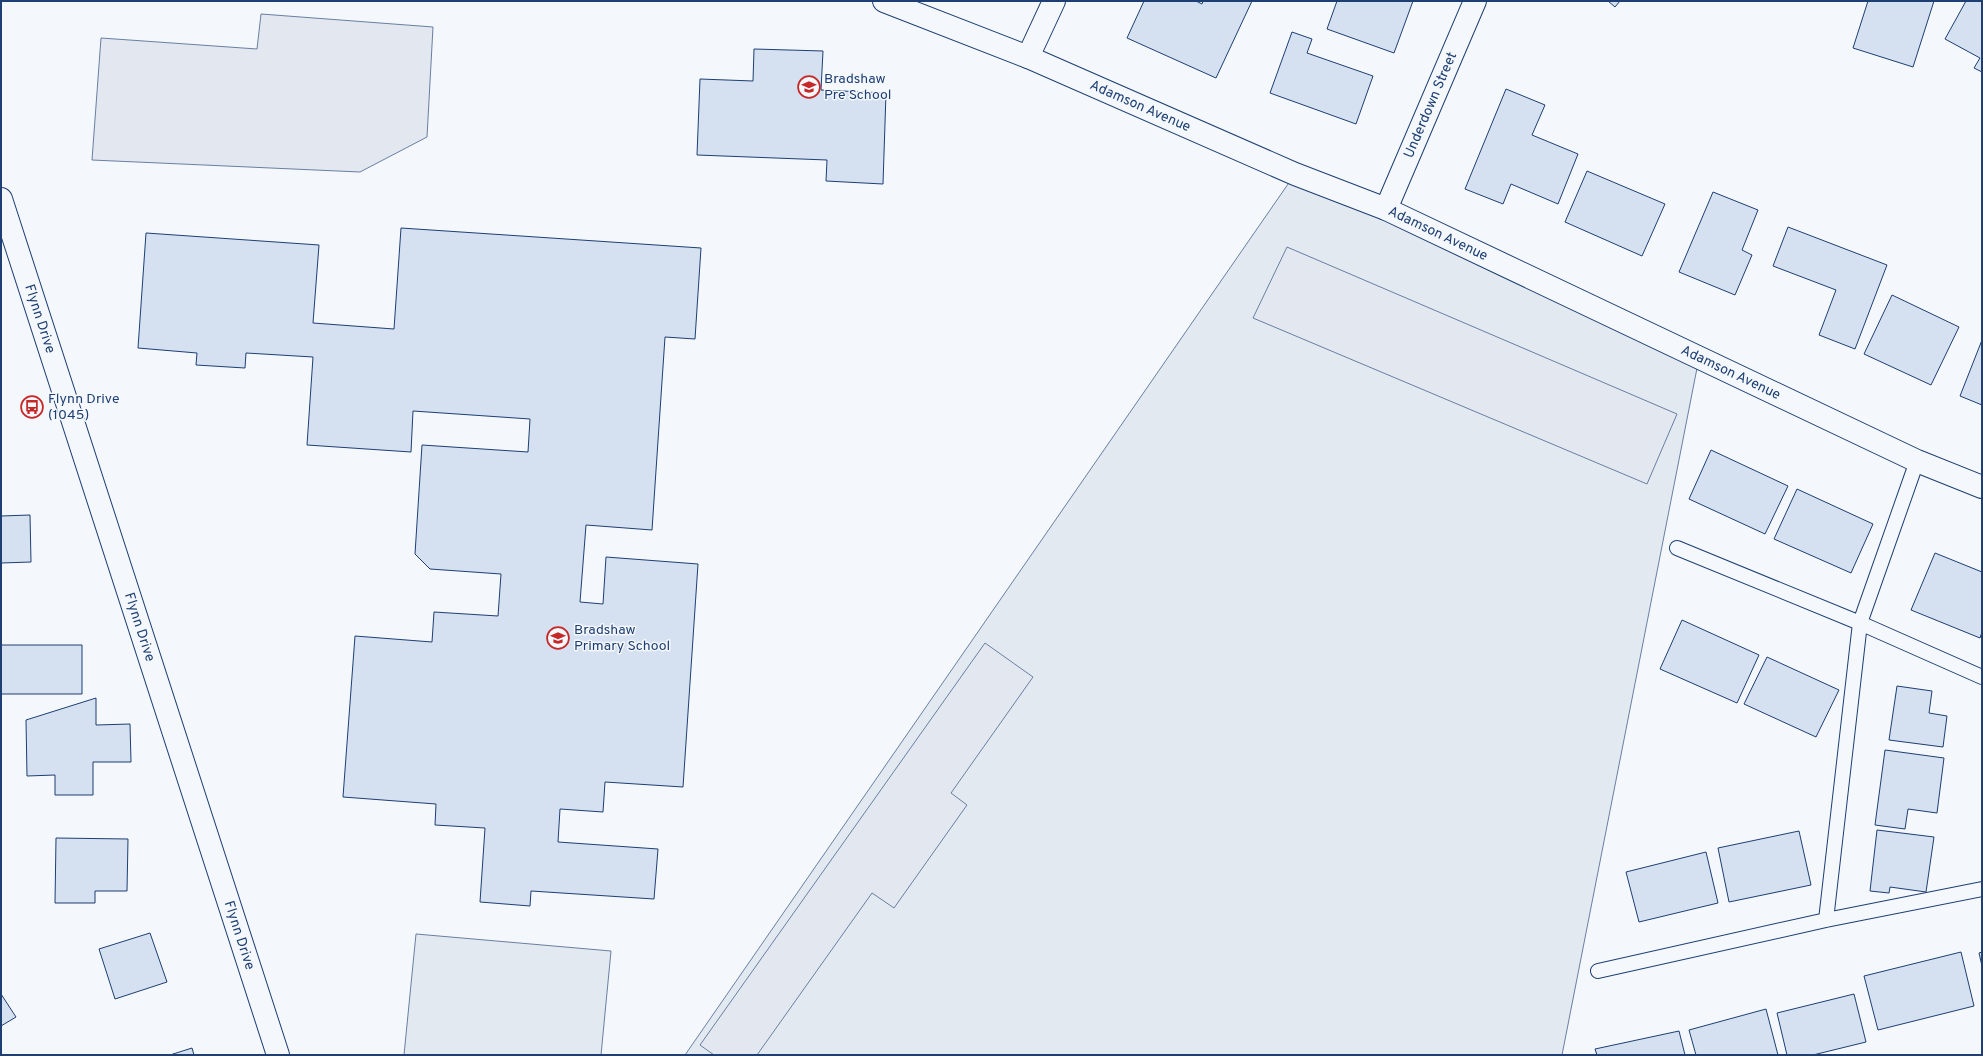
<svg xmlns="http://www.w3.org/2000/svg" width="1983" height="1056" viewBox="0 0 1983 1056" font-family="Overpass,sans-serif">
<rect width="100%" height="100%" fill="#f4f7fb"/>
<path fill="#e3e9f0" stroke="#687fa3" d="M1295 174 1699 358 1562 1055H685Z
M416 934 611 951 601 1055H404Z"/>
<path fill="#e3e8f0" stroke="#687fa3" d="M261 14 433 27 427 137 360 172 92 160 101 38 257 49Z
M1287 247 1677 414 1647 484 1253 318Z
M985 643 1033 677 951 793 967 805 894 908 872 893 757 1055H714L700 1045Z"/>
<path fill="#d5e0f0" stroke="#1d3f73" d="M1144 1H1196L1202 4 1203 1H1252L1216 78 1127 38Z
M1337 1H1413L1394 53 1327 29Z
M1608 1H1620L1615 7Z
M1868 1H1934L1913 67 1853 48Z
M1966 1H1982V72L1974 68 1980 58 1945 39Z
M1292 32 1312 39 1307 53 1373 76 1356 124 1270 93Z
M754 49 823 51 821 90 886 93 883 184 826 181 827 160 697 155 700 79 753 81Z
M1506 89 1545 105 1532 135 1578 154 1558 204 1511 184 1503 204 1465 189Z
M1587 171 1665 204 1642 256 1565 222Z
M1713 192 1758 210 1742 250 1752 255 1735 295 1679 272Z
M1788 227 1887 265 1855 349 1819 335 1836 290 1773 266Z
M401 228 701 248 695 339 665 337 652 530 586 525 580 602 603 604 606 557 698 564 683 787 605 782 603 812 560 809 558 842 658 849 654 899 531 891 530 906 480 902 485 828 435 825 436 804 343 797 355 636 432 642 434 612 498 616 501 574 430 569 415 554 422 445 528 452 530 419 413 411 411 452 307 445 313 357 246 353 245 368 196 365 197 353 138 348 146 233 319 245 313 323 394 329Z
M1892 295 1959 327 1931 385 1864 354Z
M1982 340V405L1960 396Z
M1711 450 1788 486 1765 534 1689 499Z
M1797 489 1873 524 1851 573 1774 539Z
M30 515 31 562 1 563V516Z
M1935 553 1982 572V632L1980 638 1911 610Z
M1682 620 1759 655 1737 703 1660 669Z
M1 645H82V694H1Z
M1767 657 1839 690 1816 737 1744 704Z
M1897 686 1932 691 1929 713 1947 716 1943 747 1889 740Z
M96 698V725L130 724 131 762H93V795H55V775L27 776 26 720Z
M1885 750 1944 758 1937 813 1908 809 1905 829 1875 825Z
M1877 830 1934 837 1926 892 1890 887 1889 893 1870 891Z
M1799 831 1811 885 1729 902 1718 848Z
M56 838 128 839 127 891H95V903H55Z
M1706 852 1718 903 1639 922 1626 872Z
M150 933 167 982 115 999 99 949Z
M1961 952 1974 1006 1878 1030 1864 976Z
M1982 952V966L1979 953Z
M1 994 16 1017 1 1026Z
M1854 994 1866 1042 1813 1055H1787L1777 1013Z
M1766 1009 1778 1055H1696L1689 1030Z
M1679 1031 1685 1055H1597L1595 1049Z
M192 1048 194 1055H170Z"/>
<g fill="none" stroke-linecap="round" stroke-linejoin="round">
<g stroke="#1d3f73" stroke-width="16">
<path id="service" d="M1677 548 1860 623 1982 677
M1826 920 1860 623 1917 461
M1598 971 1826 920 1982 889"/>
</g>
<g stroke="#1d3f73" stroke-width="24">
<g id="minor">
<path id="s1" d="M884 1 1028 57 1295 174 1386 209 1917 461 1982 487"/>
<path d="M1028 57 1054 1"/>
<path id="s2" d="M1 199 278 1055"/>
<path id="s3" d="M1386 209 1475 1"/>
</g>
</g>
<use href="#service" stroke="#f4f7fb" stroke-width="14"/>
<use href="#minor" stroke="#f4f7fb" stroke-width="22"/>
</g>
<defs>
<g id="school-ring" transform="scale(1.15)"><circle r="9.5" fill="#f4f7fb" stroke="#c62828" stroke-width="1.5"/><path d="M0-5L7-2L0 1L-7-2ZM-4 1L0 2.5L4 1V4Q0 6-4 4Z" fill="#c62828"/></g>
<g id="bus-ring" transform="scale(1.15)"><circle r="9.5" fill="#f4f7fb" stroke="#c62828" stroke-width="1.5"/><path d="M-5-6H5V4H4V6H2V4H-2V6H-4V4H-5ZM-3.5-4V0h7V-4ZM-3.5 1.2v1.5H-2V1.2ZM2 1.2v1.5H3.5V1.2Z" fill="#c62828"/></g>
</defs>
<g fill-rule="evenodd">
<use href="#school-ring" x="809" y="87"/>
<use href="#bus-ring" x="32" y="407"/>
<use href="#school-ring" x="558" y="638"/>
</g>
<g text-anchor="middle" dominant-baseline="central" stroke-width="3" stroke-linejoin="round" paint-order="stroke">
<g font-size="14" fill="#1d3f73" stroke="#f4f7fb" text-anchor="start">
<text x="824" y="79">Bradshaw<tspan x="824" dy="16">Pre School</tspan></text>
<text x="48" y="399">Flynn Drive<tspan x="48" dy="16">(1045)</tspan></text>
<text x="574" y="630">Bradshaw<tspan x="574" dy="16">Primary School</tspan></text>
</g>
<g font-size="14" fill="#1d3f73" stroke="#f4f7fb">
<text stroke="none"><textPath href="#s3" startOffset="113">Underdown Street</textPath></text>
<text stroke="none"><textPath href="#s1" startOffset="277">Adamson Avenue</textPath></text>
<text stroke="none"><textPath href="#s1" startOffset="601">Adamson Avenue</textPath></text>
<text stroke="none"><textPath href="#s2" startOffset="126">Flynn Drive</textPath></text>
<text stroke="none"><textPath href="#s1" startOffset="925">Adamson Avenue</textPath></text>
<text stroke="none"><textPath href="#s2" startOffset="450">Flynn Drive</textPath></text>
<text stroke="none"><textPath href="#s2" startOffset="774">Flynn Drive</textPath></text>
</g>
</g>
<rect width="1983" height="1056" fill="none" stroke="#1d3f73" stroke-width="4"/>
</svg>
